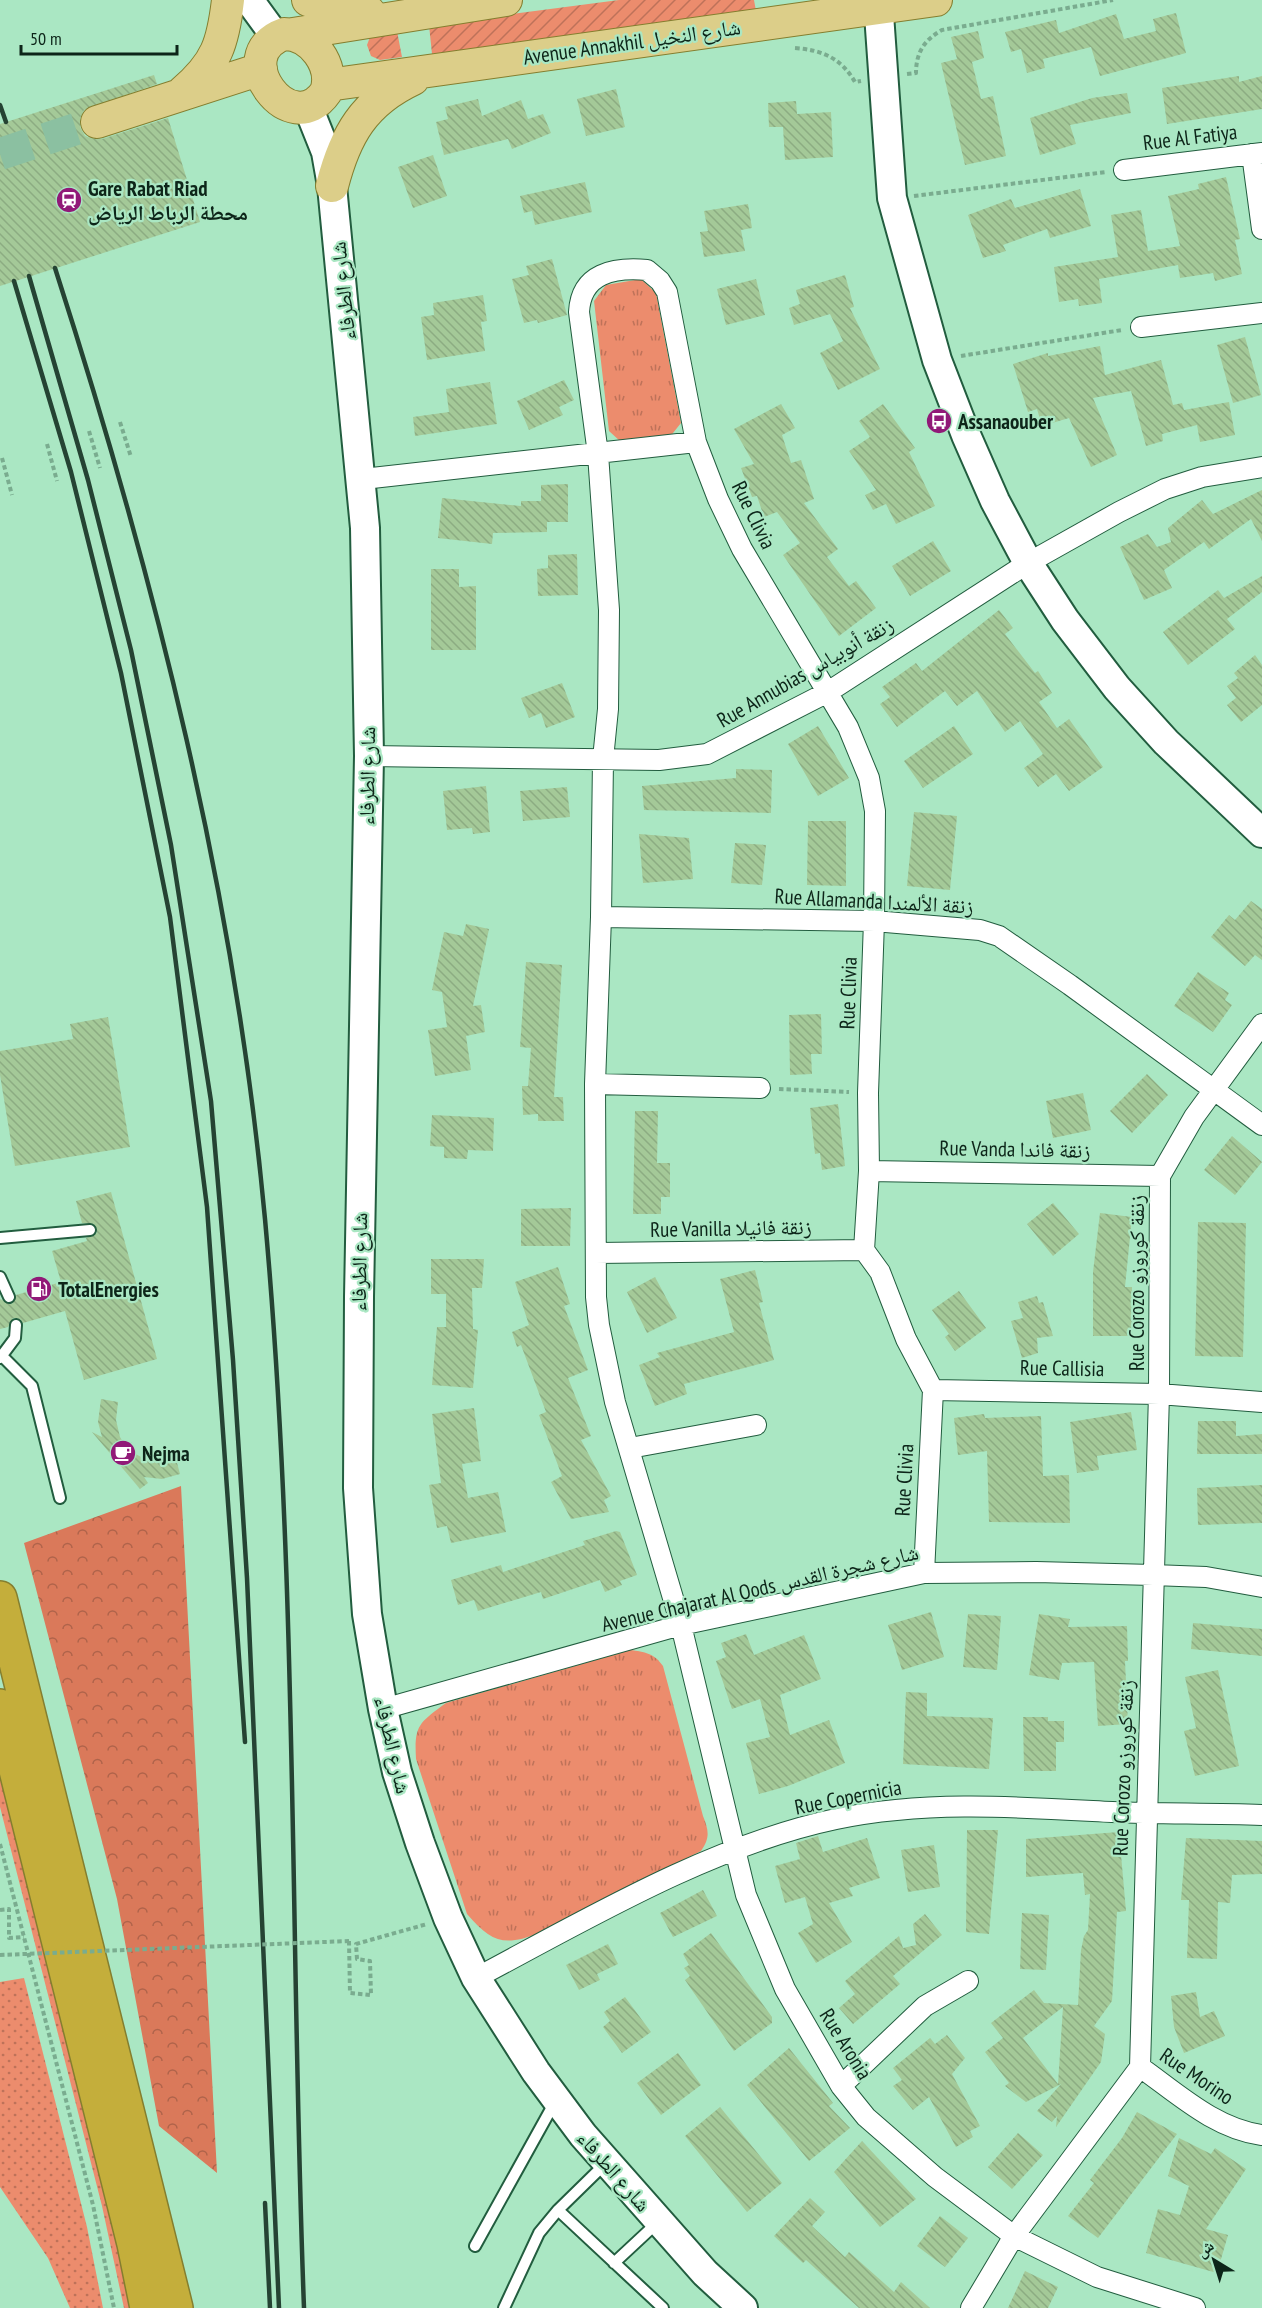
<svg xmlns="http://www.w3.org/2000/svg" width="1262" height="2308" viewBox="0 0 1262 2308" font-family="'PT Sans Narrow','Noto Naskh Arabic',sans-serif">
<defs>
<pattern id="grass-dots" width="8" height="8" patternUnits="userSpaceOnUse" patternTransform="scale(1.5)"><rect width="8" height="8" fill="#ec8c6d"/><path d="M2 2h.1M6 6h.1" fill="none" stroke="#be7259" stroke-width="1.8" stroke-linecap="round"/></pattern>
<pattern id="forest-crowns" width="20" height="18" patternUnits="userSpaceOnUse" patternTransform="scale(1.5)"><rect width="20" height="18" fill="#da795a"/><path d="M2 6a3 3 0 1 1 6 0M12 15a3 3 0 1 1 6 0" fill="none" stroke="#af634a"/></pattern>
<pattern id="park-tufts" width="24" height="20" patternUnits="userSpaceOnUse" patternTransform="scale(1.5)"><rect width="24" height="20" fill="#ec8c6d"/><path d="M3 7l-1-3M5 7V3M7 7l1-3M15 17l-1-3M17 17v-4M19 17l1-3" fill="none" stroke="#be7259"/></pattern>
<pattern id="garden-furrows" width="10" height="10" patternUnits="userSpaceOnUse" patternTransform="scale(1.5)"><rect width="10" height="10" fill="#ec8c6d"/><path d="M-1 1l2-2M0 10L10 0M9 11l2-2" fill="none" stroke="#be7259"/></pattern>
<pattern id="building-back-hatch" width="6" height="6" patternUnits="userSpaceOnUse" patternTransform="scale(1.5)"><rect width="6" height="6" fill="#a4c998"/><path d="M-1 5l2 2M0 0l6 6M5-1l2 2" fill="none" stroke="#8cac82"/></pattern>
</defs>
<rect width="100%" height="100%" fill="#aae7c3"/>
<path fill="url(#grass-dots)" d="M0 1753 136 2308H124L102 2206 0 1807Z
M24 1978 87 2227 103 2308H70L48 2258 0 2187V1982Z"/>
<path fill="url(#forest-crowns)" d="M181 1486 217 2173 159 2126 117 1899 24 1543Z"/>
<path fill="url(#park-tufts)" d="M641 279 656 293 681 423 669 438 621 442 609 431 594 301 606 285Z
M630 1650C645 1652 654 1653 663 1666L703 1816C709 1831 710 1838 701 1851L539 1933C504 1947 491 1942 467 1914L416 1759C414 1725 419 1723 446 1703Z"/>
<path fill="url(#garden-furrows)" d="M619 0H754L756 11 432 54 429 25Z
M397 31 402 57 380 60 371 56 367 45 370 37Z"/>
<path fill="url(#building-back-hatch)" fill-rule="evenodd" d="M1176 13 1186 53 1100 76 1091 47 1043 59 1045 68 1027 73 1021 49 1011 52 1005 32 1056 20 1059 33 1116 14 1124 39 1156 31 1153 19Z
M978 31 984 58 972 62 981 99 993 96 1006 156 965 165 941 63 957 59 951 37Z
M154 75 157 84 84 110 80 118V127L85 136 93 139H102L168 118 200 222 0 286V124Z
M1239 76V82L1262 76V109L1167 124 1162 88Z
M616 89 625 127 586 136 577 99Z
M1127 93 1131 113 1070 125 1076 144 1040 155 1030 118 1092 98Z
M478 99 482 116 521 100 528 119 543 114 551 133 512 149 508 139 444 155 436 122 448 119 445 107Z
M796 101 797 114 831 112 833 157 785 160 783 127H769L768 103Z
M433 155 447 196 413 208 398 167Z
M1226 177 1240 239 1235 240 1242 274 1215 281 1213 273 1180 278 1178 265 1099 279 1102 303 1079 306 1078 299 1059 302 1054 267 1118 257 1111 215 1141 210 1148 251 1180 246 1168 196 1199 189 1198 184Z
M585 182 592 212 535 225 532 211 524 213 520 196Z
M1080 189 1091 226 1050 238 1047 229 1003 245 1006 251 983 258 968 215 1011 199 1015 208Z
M748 204 752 228 741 230 745 251 704 257 700 232 708 231 704 211Z
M552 259 567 315 538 323 537 320 524 323 512 279 529 275 526 266Z
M845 275 854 307 850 308 880 369 838 390 820 353 843 341 830 314 794 325 789 308 800 304 796 290Z
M756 279 765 315 726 325 717 289Z
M483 295 487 321 481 322 485 351 427 360 421 317 434 315 433 303Z
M1245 337 1261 395 1233 403 1217 345Z
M1100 346 1105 375 1161 360 1173 405 1182 403 1184 410 1229 402 1235 435 1200 442 1197 425 1162 434 1163 441 1146 446 1131 391 1093 398 1117 455 1091 467 1069 418 1042 426 1037 409 1028 412 1013 364 1048 353V356Z
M564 380 574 400 559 407 563 415 529 430 517 401Z
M490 382 497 424 415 436 413 417 449 412 446 389Z
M781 404 795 428 782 435 791 463 801 460 814 499 804 503 838 549 827 557 849 586 856 581 876 608 839 636 783 555 800 543 777 512 764 517 757 496 752 497 741 468 754 464 734 429Z
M883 404 915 448 909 452 935 506 896 524 886 504 873 510 865 495 876 490 849 451 870 437 859 421Z
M568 484V522H547V532L493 533 492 544 438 538 442 498 521 506V501H541V485Z
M1262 490V541L1251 519 1209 549 1204 542 1164 570 1172 588 1144 600 1120 547 1148 534 1157 547 1171 542 1168 528 1202 500 1213 514Z
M933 541 951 571 910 596 892 566Z
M577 554 578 595 538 596 537 569 548 568V555Z
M431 569H459V587L476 586V650H431Z
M1262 576V592L1227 619 1235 629 1188 665 1163 632 1218 590 1224 598Z
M999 610 1013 628 1005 634 1035 673 1038 671 1052 693 1039 702 1057 728 1069 719 1103 767 1069 791 1056 774 1038 787 1024 768 1043 754 1020 721 1005 732 977 691 957 706 945 691 897 727 880 704 890 697 882 687 916 663 922 671Z
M1255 655 1262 665V705L1241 722 1227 705 1236 698 1227 686 1238 678 1234 673Z
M562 683 575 717 546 728 541 713 529 718 521 698Z
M818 726 849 778 818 796 788 744Z
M954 726 973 754 923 788 904 761Z
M736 769 772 770 771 813 644 810 642 786 736 778Z
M486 786 490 832 473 834 472 828 447 830 443 791Z
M567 787 570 817 523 821 520 791Z
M914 812 957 816 950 890 907 886Z
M808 821H846V886L807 885Z
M639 834 689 838 693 879 643 883Z
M735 843 766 845 762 885 731 883Z
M1251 901 1262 909V960L1255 955 1245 966 1211 937 1229 915 1235 920Z
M466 924 489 929 473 1006 481 1005 485 1032 466 1036 471 1070 435 1076 428 1030 447 1027 442 992 432 990 444 932 463 936Z
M526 962 562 965 554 1097H563L564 1121H538V1114L523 1115 522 1086H528L531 1048 520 1047Z
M1198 972 1229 993 1225 1000 1232 1005 1213 1032 1174 1006Z
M821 1014 822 1054H811L812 1074 790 1075 789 1015Z
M108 1017 130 1147 15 1166 0 1075V1051L73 1039 70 1024Z
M1147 1074 1168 1095 1132 1133 1110 1111Z
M1083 1093 1091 1130 1053 1138 1046 1101Z
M838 1104 845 1166 822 1170 820 1153 815 1154 810 1108Z
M635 1111H658L657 1163H670V1197H661V1214H633Z
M432 1115 494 1118 493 1151 468 1150 467 1159 444 1158V1147L430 1146Z
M1232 1136 1262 1162 1235 1195 1204 1170Z
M111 1192 157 1359 84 1380 65 1311 23 1323 20 1319 13 1318 8 1327 0 1329V1299L12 1304 16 1295 61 1282 52 1251 87 1241 86 1238 97 1233 94 1224 82 1223 76 1201Z
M1053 1203 1079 1234 1053 1256 1027 1224Z
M571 1208 570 1246H521V1209Z
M1100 1213 1132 1217 1125 1287H1132V1336H1093V1272Z
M1198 1222 1246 1223 1243 1357 1195 1356Z
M431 1259H484L482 1288H472L473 1329 478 1330 473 1388 432 1385 437 1327H446V1294H431Z
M558 1267 570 1304 564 1306 588 1370 568 1378 591 1436 581 1440 611 1496 604 1500 609 1512 571 1519 551 1482 562 1476 539 1415 546 1412 521 1345 517 1347 512 1332 529 1325 515 1282Z
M755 1270 763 1302 759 1303 774 1360 684 1384 687 1394 655 1406 639 1365 660 1357 657 1353 734 1332 720 1279Z
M655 1277 677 1318 647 1333 627 1292Z
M959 1291 986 1328 955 1351 945 1337 949 1334 932 1310Z
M1037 1296 1039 1303 1043 1302 1053 1336 1037 1338 1038 1353 1022 1358 1011 1321 1023 1318 1018 1302Z
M101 1399 118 1402 116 1420 120 1437 128 1450 145 1459 163 1462 176 1459 180 1474 162 1479 144 1477 148 1483 140 1489 92 1432 102 1437 98 1422Z
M474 1408 481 1461 462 1464 468 1498 498 1492 506 1532 451 1543 447 1526 437 1528 429 1485 441 1483 432 1414Z
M1131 1412 1137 1450 1097 1456 1099 1470 1077 1473 1070 1422Z
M984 1414 985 1418 1041 1416 1043 1476 1069 1475 1070 1523 989 1522 987 1451 958 1455 954 1418Z
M1198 1421H1236V1436L1262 1434V1454H1197Z
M1262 1485V1523L1198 1525 1197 1488Z
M616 1531 620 1532 637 1575 620 1581 622 1585 605 1592 600 1580 543 1599 541 1592 478 1611 474 1600 458 1605 451 1580 501 1565 503 1572 585 1545 583 1541Z
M931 1612 944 1657 902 1670 888 1625Z
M968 1614 1001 1616 997 1670 963 1667Z
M1039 1614 1070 1619 1068 1627 1127 1626 1128 1661H1125L1128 1724 1098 1726 1094 1662 1062 1663 1059 1680 1029 1675Z
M1193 1623 1262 1629V1656L1191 1649Z
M746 1634 754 1655 804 1635 821 1679 780 1695 790 1735 829 1720 845 1763 788 1786 759 1794 746 1743 770 1737 760 1699 732 1709 716 1661 726 1657 721 1643Z
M1218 1670 1239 1766 1195 1776 1184 1731 1196 1728 1185 1677Z
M906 1692 927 1693V1716L993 1718 989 1769 903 1764Z
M1023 1717H1048V1721H1064V1742H1056V1771H1024Z
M967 1830H998L989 1934 966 1932Z
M1119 1832 1126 1911 1117 1912 1112 2001 1094 2026 1105 2034 1101 2062 1056 2127 1057 2116 1052 2122 1037 2111 1061 2084 1026 2102 1005 2086 1009 2083 985 2052 1003 2038 991 2023 1034 1990 1044 2003 1078 2005 1081 1950 1084 1936 1088 1930 1090 1894 1085 1895 1083 1873 1026 1877V1839ZM1063 2007 1058 2084 1023 2038Z
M818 1836 823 1852 867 1838 880 1878 849 1888 853 1896 829 1903 852 1942 816 1963 798 1933 813 1924 805 1897 785 1903 775 1866 800 1859 796 1843Z
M1186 1838 1262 1841V1874L1232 1875 1230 1903 1218 1902 1217 1959 1187 1958 1189 1900H1181Z
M934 1845 940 1887 908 1892 901 1850Z
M703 1890 717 1916 673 1937 660 1913Z
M1022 1913 1049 1915 1046 1970 1020 1969Z
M925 1914 942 1935 893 1976 900 1984 853 2024 839 2008 855 1994 845 1981 899 1936 903 1948 916 1945 913 1924Z
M711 1933 772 2017V2023L734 2051 685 1980 690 1976 684 1968 689 1965 683 1954Z
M608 1944 618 1964 597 1974 600 1980 579 1990 566 1965Z
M1196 1992 1200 2017 1214 2011 1225 2036 1184 2053 1174 2027 1171 1996Z
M625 1997 651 2032 622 2053 603 2027 610 2021 604 2012Z
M947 2035 965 2058 952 2074 980 2126 970 2131 973 2137 956 2147 929 2097 913 2110 893 2086 902 2080 893 2068 930 2038 935 2044Z
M789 2048 833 2103 829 2106 850 2128 809 2161 747 2085Z
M678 2053 701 2085 661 2115 637 2083Z
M720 2107 782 2183 747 2212 685 2136Z
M1137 2112 1177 2134 1098 2238 1068 2216 1094 2183 1090 2180 1122 2138Z
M1018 2133 1043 2155 1012 2189 988 2167Z
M1179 2138 1211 2154 1215 2148 1246 2169 1206 2229 1228 2235 1217 2273 1146 2253 1158 2209 1180 2215 1189 2186 1168 2176Z
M862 2141 916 2199 880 2227 834 2172Z
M810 2198 825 2212 812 2226 845 2257 849 2252 894 2292 901 2282 930 2308H859L806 2260 803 2263 774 2236Z
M940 2216 968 2238 945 2267 917 2246Z
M1025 2271 1058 2287 1048 2308H1008Z"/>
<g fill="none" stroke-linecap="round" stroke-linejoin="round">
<path stroke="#8bc0a1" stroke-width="32" stroke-dasharray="32 16" stroke-linecap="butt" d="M0 154 97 122"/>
<g stroke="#225d3f" stroke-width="14">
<path id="lane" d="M0 1238 90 1230
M0 1277 9 1297
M2 1356 32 1386 60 1498
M0 1358 15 1338 16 1325
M558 2210 663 2308
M475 2246 556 2100
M614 2263 658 2222
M504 2308 539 2233 558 2210 606 2163"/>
</g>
<g stroke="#225d3f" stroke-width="22">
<path id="street" d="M1252 154 1262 229
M1124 170 1262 153
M1141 327 1262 313
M363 479 696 442
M369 756 659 760 707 754 828 692 1028 563 1119 512 1165 489 1202 477 1262 467
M601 917 874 921 980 930 999 936 1070 985 1262 1125
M595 1084 760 1088
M869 1171 1160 1176
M597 1253 864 1250
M933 1390 1159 1394 1262 1402
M630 1448 756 1425
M924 1573 933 1390 906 1339 880 1272 864 1250 869 1171 868 1093 874 921 875 811 869 778 848 727 742 549 718 499 696 442 667 292 660 281 647 270C614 267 581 273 579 312L598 454 609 610 608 709 603 759 601 917 595 1084 596 1297 599 1325 615 1402 681 1625 746 1895 785 1989 841 2086 866 2117 935 2177 1014 2236 1097 2277 1195 2308
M383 1709 681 1625 924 1573 1036 1572 1153 1575 1206 1577 1262 1587
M476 1978C587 1919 712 1845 836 1819 927 1800 1020 1807 1112 1812 1162 1814 1212 1813 1262 1815
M1140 2067C1177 2093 1215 2129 1262 2135
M841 2086 925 2006 968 1981
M971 2308 1014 2236 1140 2067 1159 1394 1160 1176 1194 1117 1262 1024"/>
</g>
<g stroke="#225d3f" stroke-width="32">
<path id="secondary" d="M249 0 276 37
M878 0 892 198 937 360 966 435 995 501 1028 563 1065 620 1117 688 1166 742 1262 833
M308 107 326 152 332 186 365 528 369 756 359 1297 358 1488 367 1614 383 1709 397 1772 420 1843 448 1918 476 1978 536 2072 583 2135 705 2273 743 2308"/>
</g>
<g stroke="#847e2f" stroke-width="34">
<path id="primary" d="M308 0 340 11 369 12
M284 34C312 34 335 66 326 92 291 143 225 55 284 34Z
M293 34 506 0
M328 85 936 0
M183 92C217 63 223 43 228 0
M97 122 261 69
M332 186C345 135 364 102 413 79"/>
</g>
<g stroke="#847e2f" stroke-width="36">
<path id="highway" d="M0 1598 176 2308
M0 1706 134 2244 147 2308"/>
</g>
<path stroke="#7aac8f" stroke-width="4" stroke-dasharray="4.5 3" stroke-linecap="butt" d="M795 48C822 50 841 58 855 82L861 81
M907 74 916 73C916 53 924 40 942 30L1113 0
M914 196 1106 172
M961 356 1122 330
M120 422 131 457
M89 431 100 468
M47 444 57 481
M2 458 12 495
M779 1089 849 1092
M0 1844 93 2205 114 2308
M0 1910 9 1909V1938L24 1937
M349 1941 350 1993 371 1995 370 1961 357 1959 356 1944 427 1924"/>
<use href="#lane" stroke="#fff" stroke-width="10"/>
<use href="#street" stroke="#fff" stroke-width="20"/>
<use href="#secondary" stroke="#fff" stroke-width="28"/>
<use href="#primary" stroke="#dcce89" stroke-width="32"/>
<use href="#highway" stroke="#c4ae3b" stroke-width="33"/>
<path stroke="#254333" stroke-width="4.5" d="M0 105 6 122
M55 268C155 578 235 895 265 1219 298 1581 290 1945 304 2308
M29 276 88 480 131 650 171 845 211 1101 233 1360 247 1578 279 2308
M14 281 71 472 121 673 170 917 207 1207 245 1742
M265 2203 270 2308"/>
<path stroke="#7aac8f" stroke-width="4" stroke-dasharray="4.5 3" stroke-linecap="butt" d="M0 1955 349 1941"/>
</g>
<defs>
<g id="station-disc" transform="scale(1.35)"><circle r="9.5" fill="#911978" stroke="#aae7c3"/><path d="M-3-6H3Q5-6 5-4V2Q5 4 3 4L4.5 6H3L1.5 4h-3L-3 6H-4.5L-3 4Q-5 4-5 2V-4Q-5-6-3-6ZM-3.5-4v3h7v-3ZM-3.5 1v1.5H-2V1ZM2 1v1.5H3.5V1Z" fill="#fff"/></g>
<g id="bus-disc" transform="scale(1.35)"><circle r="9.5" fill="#911978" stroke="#aae7c3"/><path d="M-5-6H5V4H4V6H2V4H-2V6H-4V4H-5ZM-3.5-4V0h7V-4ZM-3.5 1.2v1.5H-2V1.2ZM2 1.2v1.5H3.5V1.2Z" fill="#fff"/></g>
<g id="fuel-disc" transform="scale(1.35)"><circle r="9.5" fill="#911978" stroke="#aae7c3"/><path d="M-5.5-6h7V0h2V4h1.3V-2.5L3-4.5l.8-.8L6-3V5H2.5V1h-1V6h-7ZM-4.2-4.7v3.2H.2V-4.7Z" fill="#fff"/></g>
<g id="cafe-disc" transform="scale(1.35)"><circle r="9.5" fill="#911978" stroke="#aae7c3"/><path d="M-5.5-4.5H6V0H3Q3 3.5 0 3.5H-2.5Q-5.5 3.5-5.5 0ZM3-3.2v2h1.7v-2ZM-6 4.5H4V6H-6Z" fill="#fff"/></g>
</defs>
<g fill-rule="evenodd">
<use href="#station-disc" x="69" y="200"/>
<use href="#bus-disc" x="939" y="421"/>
<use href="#fuel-disc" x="39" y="1289"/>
<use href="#cafe-disc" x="123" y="1453"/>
</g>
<g text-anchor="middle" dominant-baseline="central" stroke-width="4.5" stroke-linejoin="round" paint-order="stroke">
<g font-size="21" fill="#0d2519" stroke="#aae7c3">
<text transform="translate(632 42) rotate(-8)">Avenue Annakhil شارع النخيل</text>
<text transform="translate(1190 137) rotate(-7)">Rue Al Fatiya</text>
<text transform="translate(343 291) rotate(-96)">شارع الطرفاء</text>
<text transform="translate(754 515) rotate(64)">Rue Clivia</text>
<text transform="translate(805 672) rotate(-30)">Rue Annubias زنقة أنوبياس</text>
<text transform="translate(367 776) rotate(-89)">شارع الطرفاء</text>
<text transform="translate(874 901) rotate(3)">Rue Allamanda زنقة الألمندا</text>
<text transform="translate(848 993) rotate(-88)">Rue Clivia</text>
<text transform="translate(1015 1149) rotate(1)">Rue Vanda زنقة فاندا</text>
<text transform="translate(731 1228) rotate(-1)">Rue Vanilla زنقة فانيلا</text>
<text transform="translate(359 1262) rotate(-89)">شارع الطرفاء</text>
<text transform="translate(1136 1283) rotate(-90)">Rue Corozo زنقة كوروزو</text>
<text transform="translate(1062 1368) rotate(1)">Rue Callisia</text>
<text transform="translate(904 1480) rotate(-87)">Rue Clivia</text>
<text transform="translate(760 1588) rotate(-13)">Avenue Chajarat Al Qods شارع شجرة القدس</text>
<text transform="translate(393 1745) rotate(77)">شارع الطرفاء</text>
<text transform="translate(1123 1768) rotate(-88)">Rue Corozo زنقة كوروزو</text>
<text transform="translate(848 1797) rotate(-11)">Rue Copernicia</text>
<text transform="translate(846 2044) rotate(58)">Rue Aronia</text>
<text transform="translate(1197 2076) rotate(34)">Rue Morino</text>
<text transform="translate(614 2171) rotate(49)">شارع الطرفاء</text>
</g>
<g font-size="21" font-weight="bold" fill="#0d2519" stroke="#aae7c3" text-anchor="start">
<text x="88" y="188">Gare Rabat Riad<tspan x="88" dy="24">محطة الرباط الرياض</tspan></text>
<text x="958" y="421">Assanaouber</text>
<text x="58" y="1289">TotalEnergies</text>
<text x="142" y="1453">Nejma</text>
</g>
</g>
<g transform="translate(1214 2260) rotate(322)" stroke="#aae7c3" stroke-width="4.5" paint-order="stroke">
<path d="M0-4.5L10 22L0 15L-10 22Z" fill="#0d2519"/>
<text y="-9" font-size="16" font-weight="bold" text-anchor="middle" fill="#0d2519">ش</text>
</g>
<path d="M21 45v9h156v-9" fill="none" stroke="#0d2519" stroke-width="3"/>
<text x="30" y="45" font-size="18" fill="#0d2519" stroke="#aae7c3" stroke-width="4.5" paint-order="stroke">50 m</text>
</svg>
